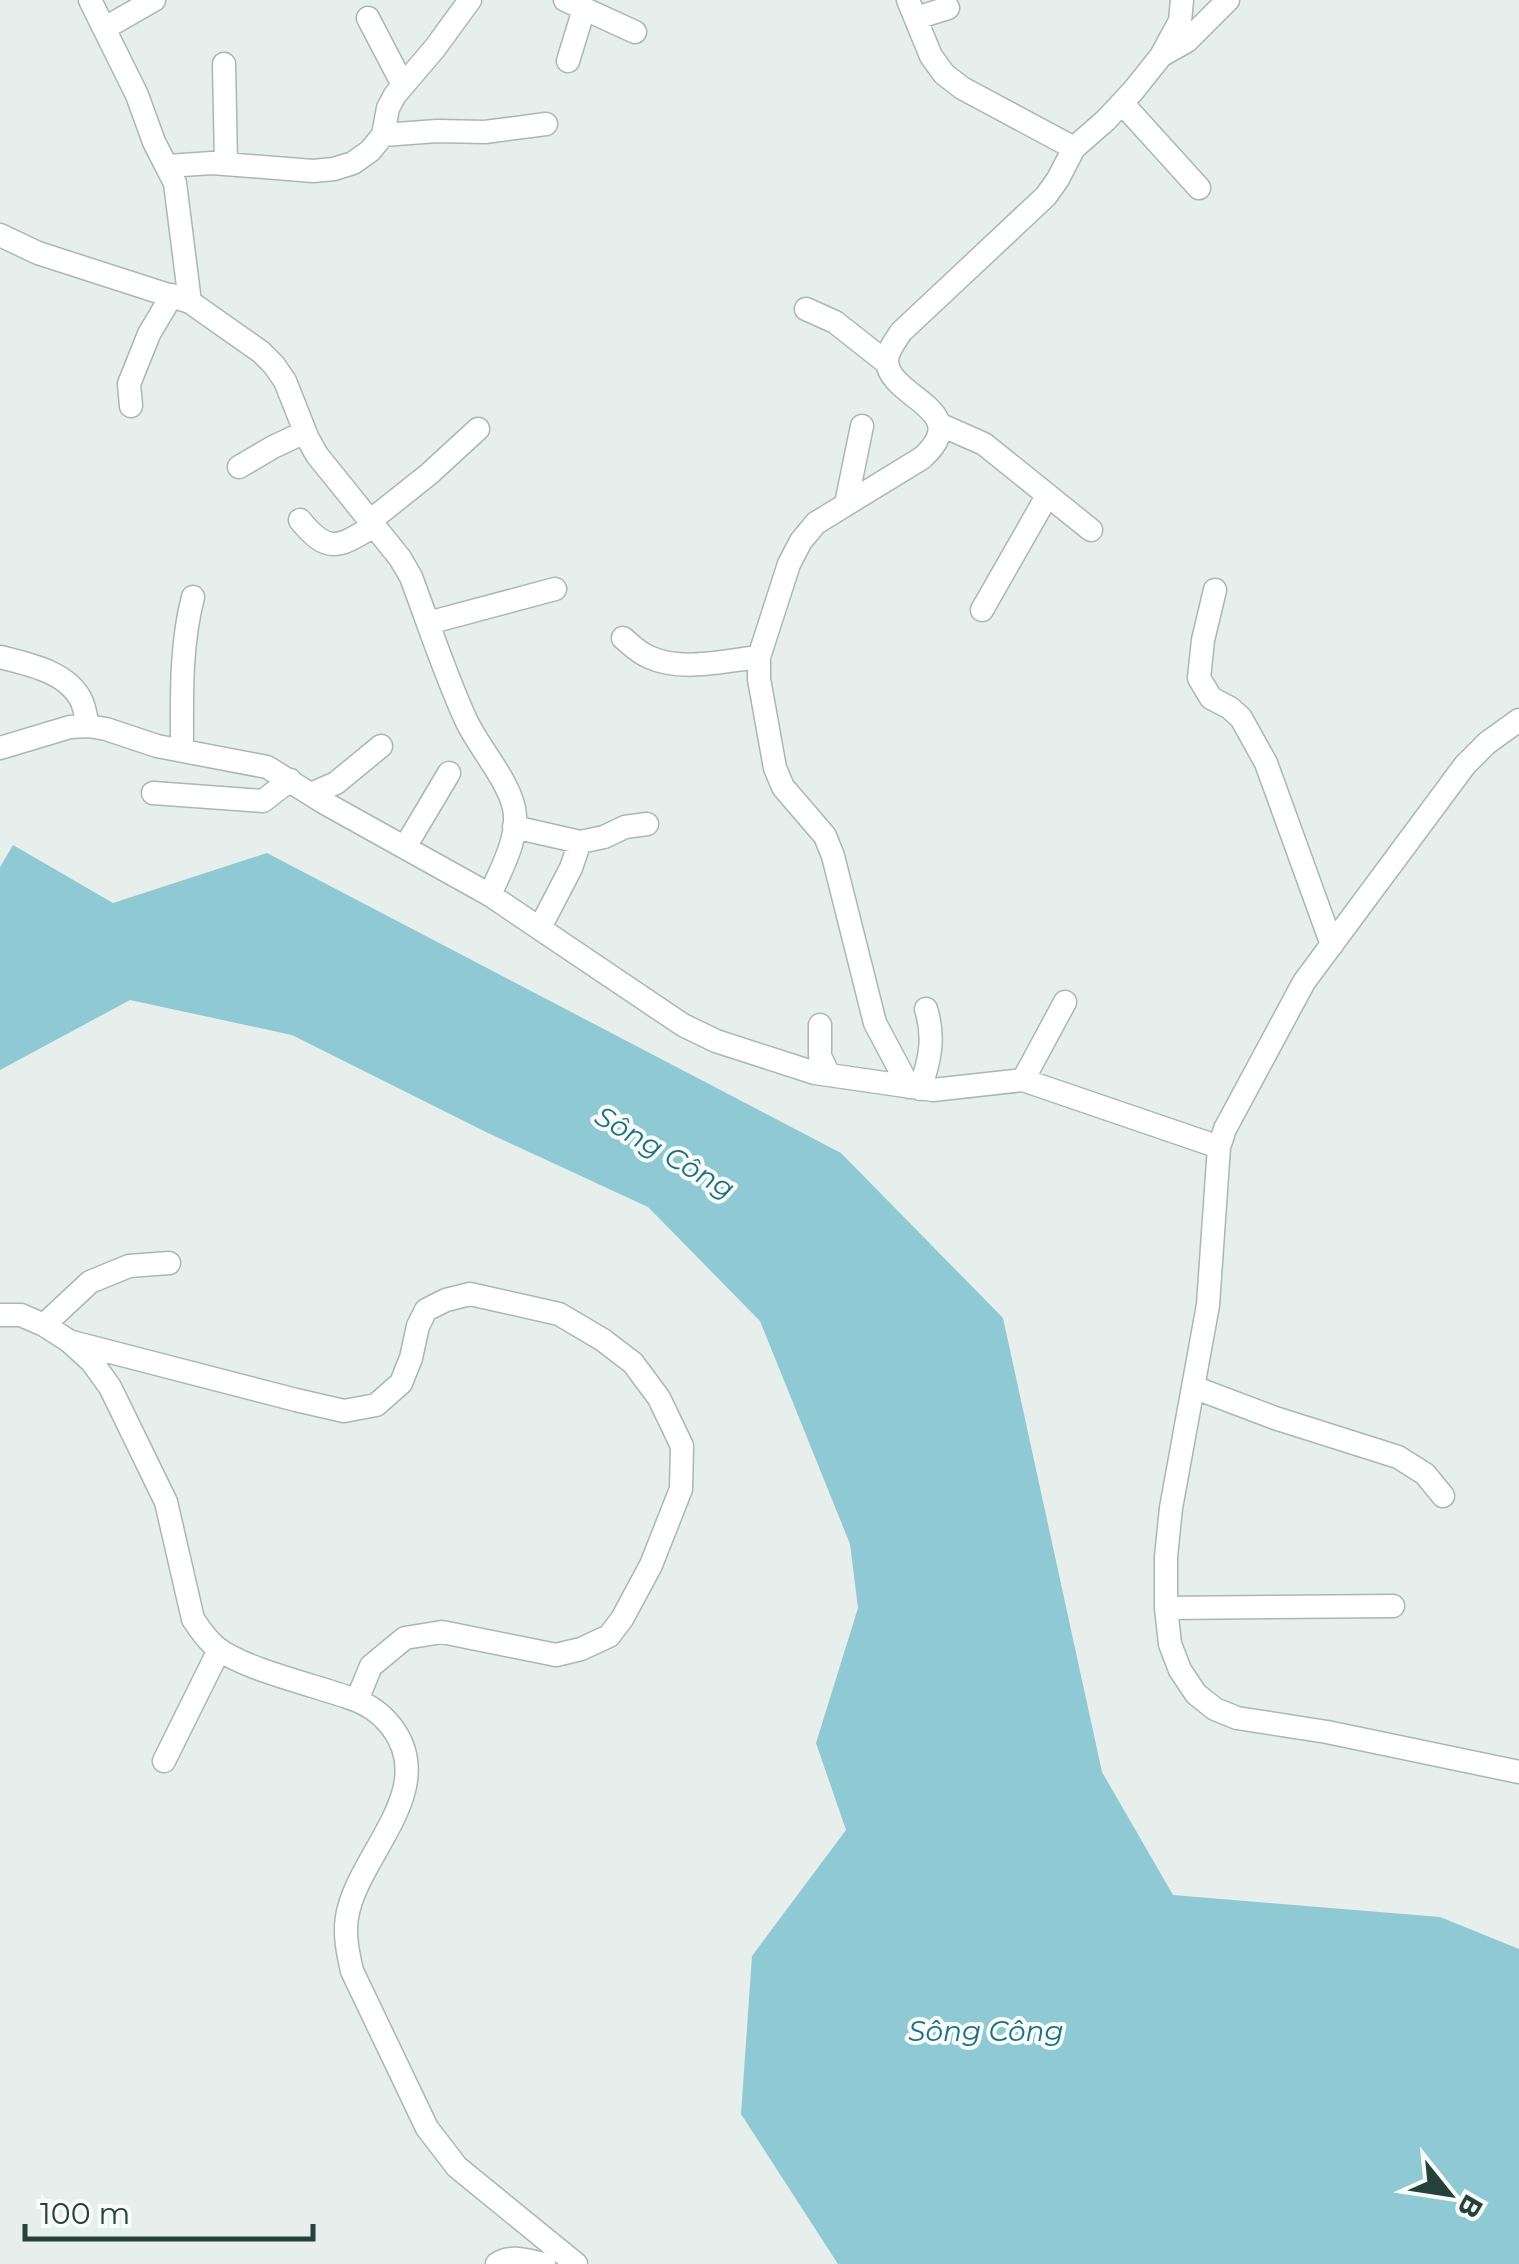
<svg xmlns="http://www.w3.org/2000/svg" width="1519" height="2264" viewBox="0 0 1519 2264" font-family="Montserrat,sans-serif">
<rect width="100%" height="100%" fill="#e6efeb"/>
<path fill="#8ec9d4" d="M13 845 113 903 267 853 841 1153 1003 1318 1102 1772 1173 1895 1440 1917 1519 1949V2264H838L741 2114 752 1956 846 1830 816 1743 858 1608 850 1544 760 1321 648 1207 488 1133 292 1035 130 1000 0 1070V867Z"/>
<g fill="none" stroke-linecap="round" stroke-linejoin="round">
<g stroke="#a8b8b2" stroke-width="25">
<path id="minor" d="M90 0 137 95 154 142 175 183 190 302
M565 0 635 32
M908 0 931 56 944 74 962 88 1074 148
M368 18 403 85
M916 18 948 8
M105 28 154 0
M1164 54 1187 41 1228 0
M568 61 584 9
M224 64 226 163
M1122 103 1199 188
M383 135 437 131 485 132 546 124
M168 166 212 163 313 171 334 169 353 163 370 151 383 135 388 108 395 95 435 48 470 0
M0 235 38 253 190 302 261 352 274 365 285 381 308 439 317 455 400 558 411 577C429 625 445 674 466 720 479 748 507 778 514 808 520 837 501 869 490 895
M806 309 835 322 887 363
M131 406 129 384 149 334 172 295
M941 425 984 444 1091 530
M239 467 273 447 305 432
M846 504 862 426
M300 520C329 556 340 546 374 526
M370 521 429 474 478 429
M1215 590 1203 640 1199 678 1211 698 1230 708 1241 718 1266 763 1332 945
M982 610 1047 496
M428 623 555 589
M623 638C631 645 639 653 649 657 681 672 725 661 759 657
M0 657C28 664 69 672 82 702 85 709 86 718 88 726
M1519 720 1487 743 1465 765 1304 982 1225 1129 1219 1147 1208 1305 1171 1508 1166 1557V1608L1170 1644 1180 1670 1196 1694 1215 1709 1237 1718 1327 1732 1519 1772
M0 748 70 727 88 726 106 729 157 746 267 767 323 802 490 895 683 1025 716 1041 815 1073 933 1090 1023 1080 1219 1147
M182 750C182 699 180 647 193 597
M153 793 263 801 290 780
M311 794 336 783 381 746
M514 827 580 842 604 837 625 827 647 824
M405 847 449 773
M545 918 571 868 580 842
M820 1025V1056L829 1075
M1023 1080 1065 1002
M909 1087 875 1023 833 856 825 836 783 787 775 768 759 679V657L789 564 801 541 816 523 922 458C976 409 889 399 887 361 887 351 896 340 901 332L1046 196 1058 179 1074 148 1106 120 1133 91 1161 56 1180 21 1182 0
M920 1089C930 1060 935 1038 926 1009
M0 1315H21L44 1325 69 1341 92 1362 110 1387 166 1502 193 1619C200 1630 207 1640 217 1648 244 1669 313 1685 347 1697 364 1702 380 1712 391 1726 441 1790 357 1855 347 1917 344 1935 348 1953 352 1971L427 2128 457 2167 576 2264
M44 1325 90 1282 129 1266 169 1263
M72 1342 296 1400 344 1411 376 1405 401 1383 411 1358 418 1326 426 1310 446 1300 470 1294 559 1314 603 1340 633 1363 659 1398 682 1446 681 1489 651 1565 622 1619 609 1636 581 1649 556 1655 442 1632 405 1638 371 1666 357 1700
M1193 1387 1275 1418 1398 1457 1425 1474 1443 1496
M1166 1608 1393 1606
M164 1761 219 1650
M497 2264C511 2254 528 2261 544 2264"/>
</g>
<use href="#minor" stroke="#fff" stroke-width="22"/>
</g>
<g text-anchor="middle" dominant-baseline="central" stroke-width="8" stroke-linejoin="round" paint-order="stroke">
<g font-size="28" font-style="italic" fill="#1c6f80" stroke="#f7fbf9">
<text transform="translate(665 1152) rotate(30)">Sông Công</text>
<text x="986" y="2031">Sông Công</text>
</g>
</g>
<g transform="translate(1449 2194) rotate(120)" stroke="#f7fbf9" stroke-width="8" paint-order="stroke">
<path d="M0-8L18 38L0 25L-18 38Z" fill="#24423a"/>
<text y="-15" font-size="28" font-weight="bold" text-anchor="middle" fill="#24423a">B</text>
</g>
<path d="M25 2224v15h288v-15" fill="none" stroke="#24423a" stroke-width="5"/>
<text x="40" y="2224" font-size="30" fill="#24423a" stroke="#f7fbf9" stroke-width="8" paint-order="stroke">100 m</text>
</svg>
